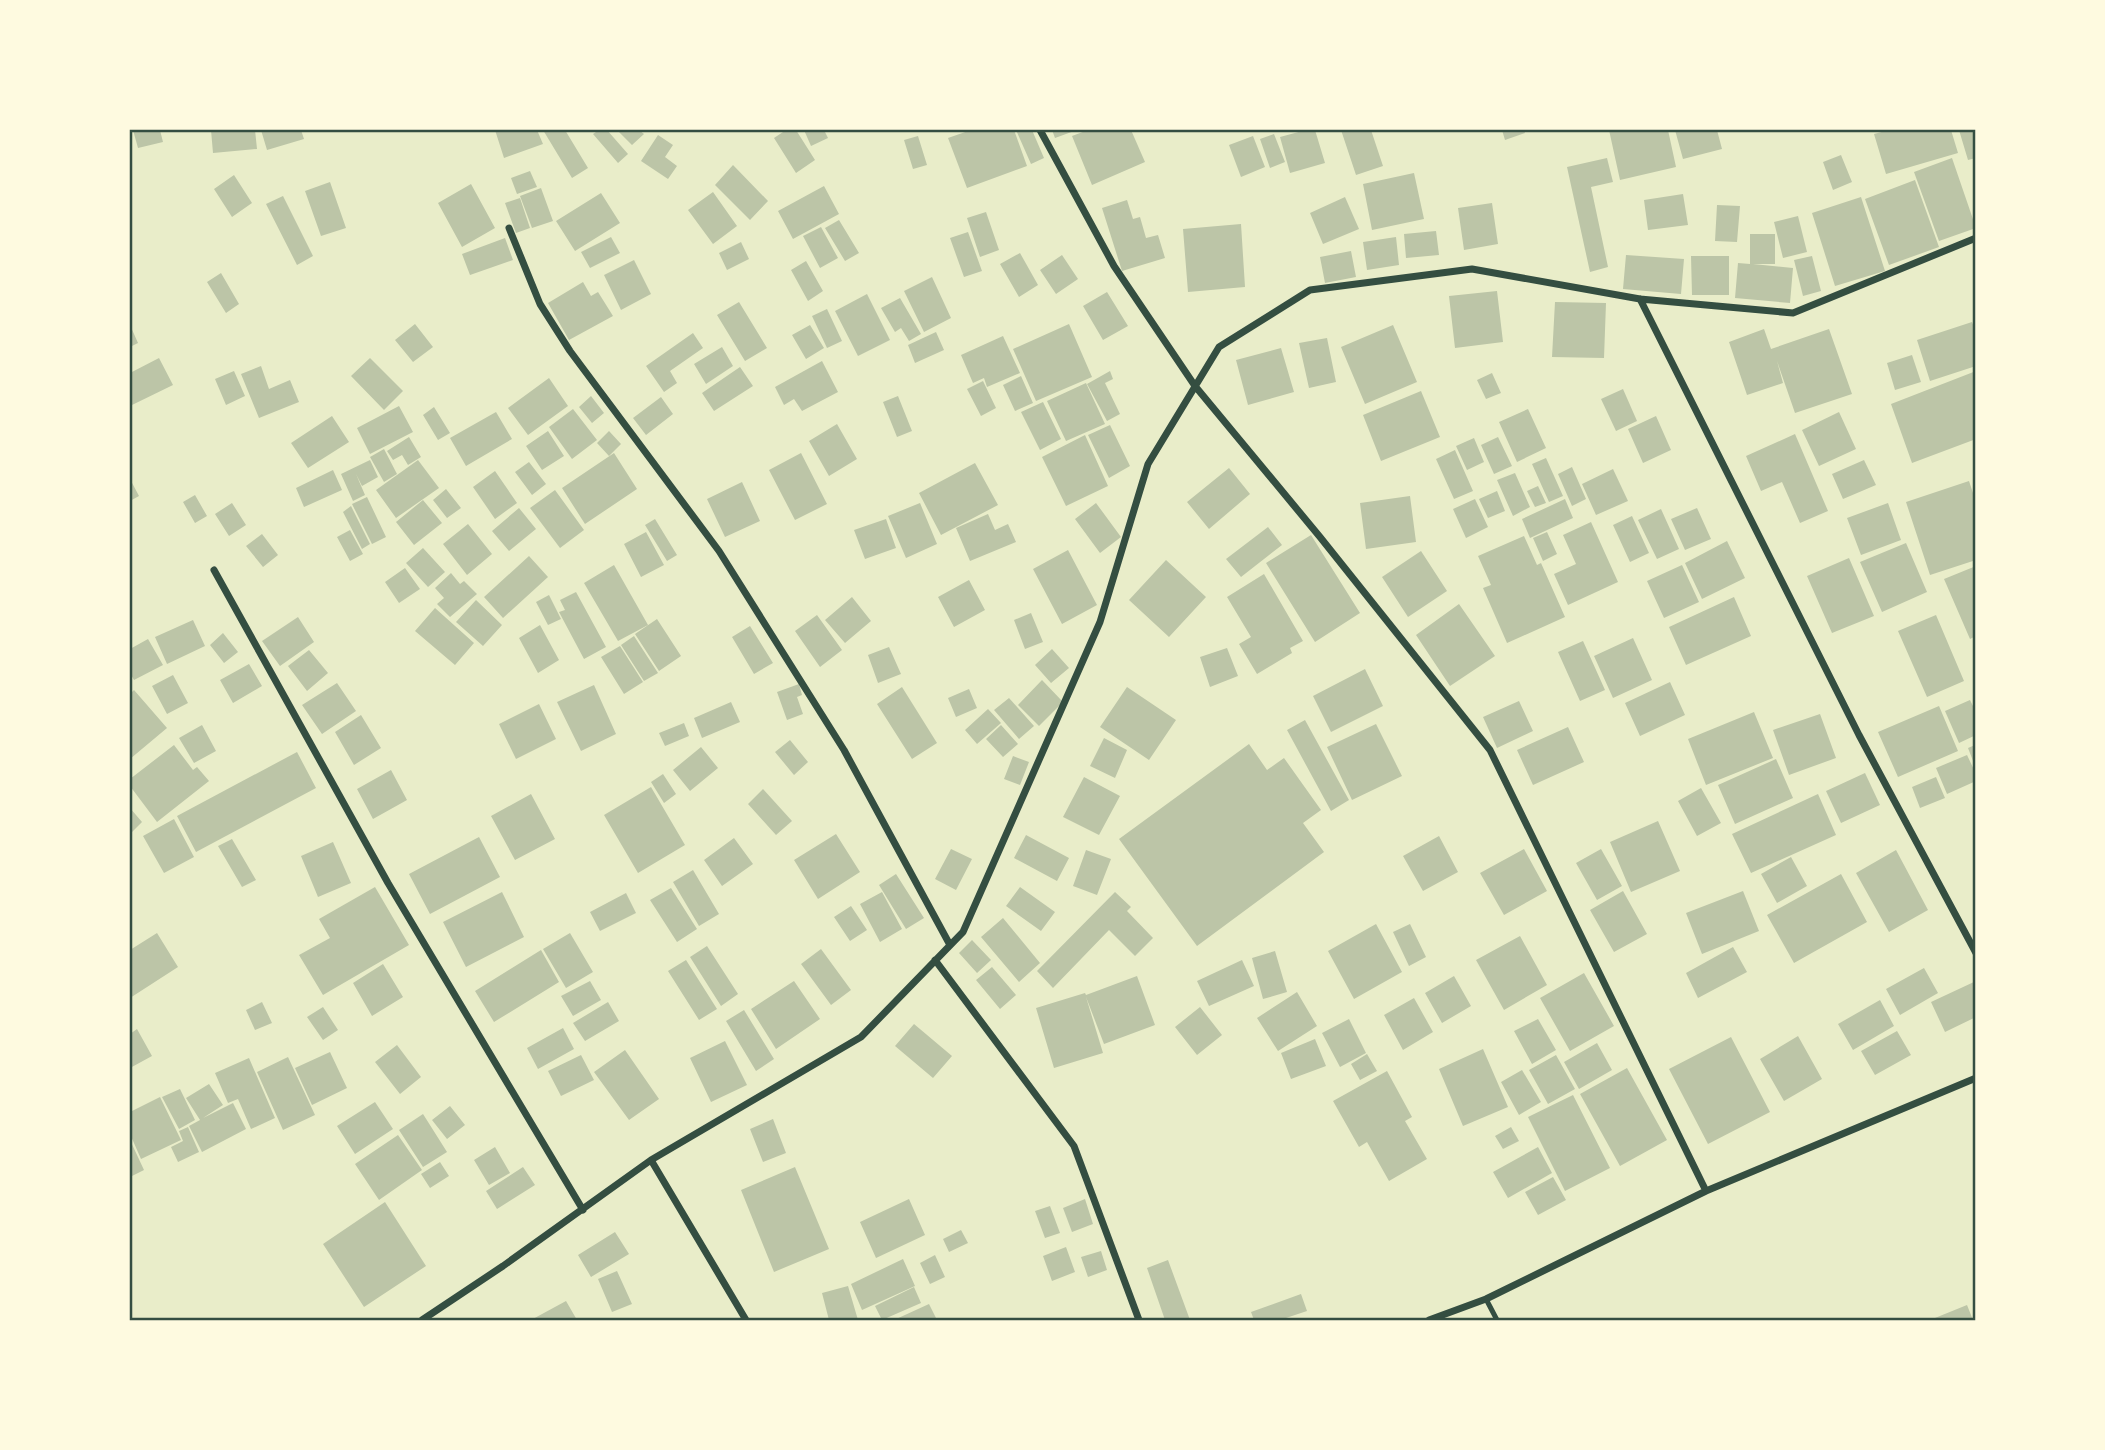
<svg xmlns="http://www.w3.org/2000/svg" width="2105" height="1450" viewBox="0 0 2105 1450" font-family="'Sofia Sans Condensed',sans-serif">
<rect width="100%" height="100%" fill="#e9edc9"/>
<path fill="#bcc5a7" d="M133 130H160L163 142 138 148Z
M211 130H255L257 149 213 153Z
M261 130H301L304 139 267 150Z
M495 130H537L543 144 504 158Z
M543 130H565L588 168 572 178Z
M599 130H607L628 154 618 163 593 134Z
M617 130H639L644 134 632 145Z
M786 130H796L815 160 796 173 774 138Z
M804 130H824L828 138 811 146Z
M971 130H1014L1027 166 967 188 948 138Z
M1016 130H1032L1044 158 1031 164Z
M1052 130H1077L1055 138Z
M1088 130H1131L1145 162 1092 185 1072 136Z
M1306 130H1315L1325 163 1290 173 1280 137Z
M1341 130H1371L1383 166 1356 175Z
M1502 130H1524L1525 133 1505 140Z
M1609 130H1668L1676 167 1620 180Z
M1675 130H1717L1722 149 1683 159Z
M1889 130H1951L1958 153 1886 174 1874 134Z
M1959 130H1976V158L1968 160Z
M1274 134 1285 162 1270 168 1260 139Z
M658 135 673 145 665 157 677 166 668 179 641 161Z
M918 136 927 165 913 169 904 140Z
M1253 136 1265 167 1241 177 1229 145Z
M1841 155 1852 182 1833 190 1823 162Z
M1607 158 1613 182 1591 187 1608 267 1590 272 1567 167Z
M1952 158 1976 228 1939 241 1914 172Z
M733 165 768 201 750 220 715 185Z
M530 171 537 187 517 194 511 178Z
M1414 173 1424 219 1372 230 1363 184Z
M234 175 252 203 232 217 214 189Z
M1915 180 1939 247 1889 265 1865 199Z
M330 182 346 228 321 236 305 191Z
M471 184 495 228 462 247 438 203Z
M824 186 839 214 793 239 778 211Z
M541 188 553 221 532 228 520 196Z
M713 192 737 226 713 244 688 210Z
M601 193 620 223 575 251 556 221Z
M1683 194 1688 225 1648 230 1644 200Z
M283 196 313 256 297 265 266 204Z
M1345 197 1359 229 1323 244 1310 213Z
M1861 197 1885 271 1835 286 1812 213Z
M520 198 530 228 516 233 505 203Z
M1127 200 1133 219 1140 217 1146 238 1158 235 1165 258 1122 271 1102 208Z
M1492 203 1498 244 1464 250 1458 208Z
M1717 205 1740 206 1737 242 1715 241Z
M986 212 999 250 980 257 967 218Z
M1798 216 1807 252 1783 258 1774 222Z
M839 220 859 253 845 261 825 228Z
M1241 224 1245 287 1188 292 1183 229Z
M821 227 838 258 820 268 803 236Z
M1436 231 1439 255 1406 258 1404 234Z
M968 232 982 271 964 277 950 238Z
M1750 234H1775V264H1753L1793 268 1790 303 1735 298 1738 263 1750 264Z
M611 237 620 253 590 268 581 252Z
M1396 237 1399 265 1367 270 1363 242Z
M505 238 513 260 470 275 462 254Z
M741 242 749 259 727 270 719 253Z
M1351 251 1356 277 1325 283 1320 257Z
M1020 253 1038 285 1019 297 1000 264Z
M1062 255 1078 279 1056 294 1040 270Z
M1626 255 1684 259 1681 294 1623 289Z
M1691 256H1729V295H1692Z
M1812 256 1821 291 1803 296 1794 260Z
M634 260 651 294 621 310 604 275Z
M806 261 823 291 808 301 791 270Z
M221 273 239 304 226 313 207 282Z
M932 277 951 318 924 332 904 291Z
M583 282 591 296 598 292 613 316 569 340 548 303Z
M1497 291 1503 342 1455 348 1449 296Z
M1107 292 1128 326 1103 340 1083 306Z
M867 294 890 340 858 356 835 311Z
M900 298 921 334 909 341 901 328 895 332 881 308Z
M739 302 767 348 745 361 717 315Z
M1555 302 1606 303 1604 358 1552 357Z
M827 309 842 341 827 348 812 316Z
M1972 322 1976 332V366L1930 381 1917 340Z
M415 324 433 347 413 362 395 340Z
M1069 324 1092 377 1036 401 1013 349Z
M130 325 138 343 130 347Z
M810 325 824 348 806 359 792 335Z
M1393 325 1417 382 1365 404 1341 347Z
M1764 329 1771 349 1829 329 1852 394 1795 413 1777 361 1783 383 1747 395 1729 342Z
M936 332 944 350 915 363 908 345Z
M693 333 703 348 670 371 677 383 664 392 646 366Z
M1003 336 1020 373 987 387 984 378 973 383 961 355Z
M1327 338 1336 382 1309 388 1299 343Z
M722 347 733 366 706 384 694 364Z
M1281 348 1294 392 1248 405 1236 360Z
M1912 355 1921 382 1895 390 1887 363Z
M159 358 173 385 132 405 130 399V373Z
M370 358 403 391 384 410 351 376Z
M822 361 838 392 802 411 794 399 784 405 775 387Z
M261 366 269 389 290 380 299 402 259 418 241 374Z
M740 367 753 386 714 411 702 393Z
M234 371 245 396 226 405 215 379Z
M1110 371 1113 379 1105 383 1120 414 1107 421 1087 384Z
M1976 371V439L1912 463 1891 404Z
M1492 373 1501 393 1486 399 1477 380Z
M1021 376 1033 403 1015 411 1003 385Z
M549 378 568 406 528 435 508 408Z
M983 381 996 408 981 416 967 389Z
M1086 383 1105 424 1066 441 1047 401Z
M1623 389 1637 421 1616 431 1601 399Z
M1421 391 1440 437 1381 461 1363 415Z
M591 396 604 413 592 423 579 407Z
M898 396 912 431 897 437 883 402Z
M661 397 673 414 646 435 633 418Z
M1043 402 1061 439 1040 450 1021 412Z
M399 406 413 432 370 454 357 428Z
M434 407 450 433 438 440 423 415Z
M573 409 597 440 572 459 549 427Z
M1528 409 1546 448 1517 462 1499 422Z
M496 412 512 439 466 466 450 438Z
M1839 412 1856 449 1819 466 1802 430Z
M332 416 349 442 308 468 291 443Z
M1656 416 1671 450 1643 463 1628 429Z
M837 424 857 459 829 476 809 441Z
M1110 425 1130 466 1109 478 1088 435Z
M548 431 564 456 542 470 526 446Z
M609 431 621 444 609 456 597 443Z
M1795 434 1828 511 1800 523 1782 482 1761 491 1746 456Z
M1085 435 1108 486 1066 506 1042 457Z
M409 437 421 457 408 465 402 455 393 460 387 451Z
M1498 437 1512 466 1494 474 1481 445Z
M1474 438 1484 462 1467 470 1456 446Z
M384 449 397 474 384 482 370 457Z
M1455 450 1473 491 1454 499 1436 459Z
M614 453 637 489 585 524 562 488Z
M801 453 827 504 795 520 769 470Z
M1546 458 1563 496 1549 502 1532 464Z
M370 460 378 477 362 486 356 474 365 495 353 501 341 474Z
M418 460 439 488 396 518 376 490Z
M1864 460 1876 485 1843 499 1832 474Z
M529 462 546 484 532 495 515 472Z
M975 463 998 505 941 535 919 493Z
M1572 467 1586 499 1572 506 1558 474Z
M1229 468 1250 494 1209 529 1187 502Z
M1613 469 1628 501 1596 515 1582 484Z
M333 470 342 490 304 507 296 488Z
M495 471 517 503 495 519 473 487Z
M1515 473 1530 507 1513 516 1497 480Z
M130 479 139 496 130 501Z
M1969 481 1976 502V560L1930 575 1906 502Z
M742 482 760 521 725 537 707 499Z
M1538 486 1546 503 1535 507 1527 491Z
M446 489 461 508 447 518 433 500Z
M555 490 584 530 560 548 530 508Z
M1497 491 1505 511 1488 518 1479 499Z
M195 495 207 516 195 523 183 502Z
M1410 496 1416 542 1366 549 1360 503Z
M367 497 386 537 372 544 352 504Z
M1475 499 1488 527 1466 538 1453 509Z
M1565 499 1573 518 1530 538 1522 519Z
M423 500 442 523 414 545 396 522Z
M232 503 246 525 229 536 215 514Z
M920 503 937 544 906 558 888 516Z
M1096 503 1121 537 1100 553 1075 519Z
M1888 503 1901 540 1861 555 1847 518Z
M351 506 370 544 362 549 343 512Z
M519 508 536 529 509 551 492 531Z
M1697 508 1711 539 1685 550 1671 519Z
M1661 509 1679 549 1657 559 1638 520Z
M988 514 995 530 1008 524 1016 542 970 561 956 528Z
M1632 516 1649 553 1630 562 1613 525Z
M655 519 677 555 667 561 645 525Z
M886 519 896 548 865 559 854 530Z
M1591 522 1618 582 1568 605 1554 574 1576 564 1563 535Z
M468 524 492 554 467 575 443 544Z
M1268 527 1282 545 1241 577 1226 559Z
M350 530 363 554 350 561 337 537Z
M646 532 664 565 641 577 624 544Z
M1547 532 1557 554 1543 561 1533 538Z
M262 534 278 555 263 567 246 546Z
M1311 535 1360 613 1315 642 1266 563Z
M1524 536 1537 565 1541 563 1565 617 1507 643 1483 588 1491 585 1478 556Z
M1727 541 1745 578 1702 599 1685 563Z
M1906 543 1927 592 1882 612 1860 562Z
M423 548 445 572 428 587 406 563Z
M1068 550 1097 605 1062 624 1033 569Z
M1421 551 1447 591 1408 617 1382 577Z
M529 556 548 577 503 618 484 597Z
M1849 558 1874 616 1832 633 1807 576Z
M1166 560 1206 597 1169 637 1129 600Z
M614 565 648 625 618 641 584 583Z
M1682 565 1699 602 1664 618 1647 581Z
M1976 566V636L1970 639 1944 579Z
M405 568 420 589 399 603 385 582Z
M451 573 460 584 464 581 477 594 450 617 437 604 444 598 435 588Z
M1264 574 1303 641 1290 648 1292 653 1257 674 1239 644 1251 637 1227 597Z
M969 580 985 610 954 627 938 597Z
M576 592 606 647 584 659 559 612 565 610 560 600Z
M549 595 561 619 548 625 536 602Z
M852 597 871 621 845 643 825 620Z
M1734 597 1751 636 1686 665 1669 627Z
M476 600 502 625 483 646 456 622Z
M1459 604 1495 656 1450 686 1416 635Z
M435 608 474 643 455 665 415 631Z
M1031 613 1043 642 1025 649 1014 620Z
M817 615 842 650 820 667 795 631Z
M1936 615 1964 681 1927 697 1898 631Z
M298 617 314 642 280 666 262 641Z
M657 619 681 656 659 671 635 634Z
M193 620 205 646 167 664 155 637Z
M540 625 559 660 538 673 519 638Z
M750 626 773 663 754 674 732 637Z
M223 633 238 652 224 663 210 645Z
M634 636 658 673 644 681 621 645Z
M1633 638 1652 680 1613 698 1594 656Z
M148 639 163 665 134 680 130 673V649Z
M1583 641 1605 690 1580 701 1558 652Z
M620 646 643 682 624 694 601 657Z
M889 647 901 674 878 683 868 655Z
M1227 648 1238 676 1210 687 1200 657Z
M1052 649 1069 668 1051 683 1035 665Z
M309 650 328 673 307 691 288 666Z
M249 664 262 686 233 703 220 680Z
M1365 669 1383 706 1331 732 1313 696Z
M173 675 188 703 167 714 152 686Z
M1042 680 1063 702 1039 726 1018 705Z
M1670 682 1685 715 1640 736 1625 703Z
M337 683 356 711 322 734 302 705Z
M799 684 802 695 797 697 803 714 787 720 777 692Z
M594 685 616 734 581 751 557 702Z
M902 687 937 743 912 759 877 704Z
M1127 687 1176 720 1149 760 1100 727Z
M969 689 977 708 956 717 948 698Z
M134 690 167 728 130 759V694Z
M1009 698 1034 726 1019 739 994 710Z
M1970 700 1976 712V735L1959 743 1945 711Z
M1519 701 1533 731 1497 748 1483 717Z
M731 702 740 722 702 738 694 718Z
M539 704 556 739 516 759 499 724Z
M1939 706 1958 751 1898 777 1878 732Z
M988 709 1001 723 977 744 965 730Z
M1754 712 1773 758 1706 785 1688 739Z
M1820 714 1836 758 1789 775 1773 730Z
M361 715 381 748 354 765 335 732Z
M1305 720 1349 800 1331 811 1287 730Z
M684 723 689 736 665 746 659 733Z
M1376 724 1402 776 1352 800 1327 747Z
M202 725 216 751 194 763 179 738Z
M1001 725 1018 744 1003 757 986 739Z
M1568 727 1584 762 1533 785 1517 750Z
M1104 738 1127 750 1115 778 1090 766Z
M790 740 808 762 794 775 775 752Z
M1249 744 1267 770 1284 758 1321 810 1303 823 1324 852 1197 946 1119 839Z
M174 745 193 770 197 767 209 781 157 822 130 786V779Z
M1975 745V766L1968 748Z
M701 747 718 768 690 791 673 770Z
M297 752 316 788 196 852 177 816Z
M1967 755 1976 774V781L1947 794 1936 768Z
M1013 756 1029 762 1020 785 1004 779Z
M1776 759 1793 798 1735 824 1718 785Z
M391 770 407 800 373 819 357 789Z
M1865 773 1880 805 1841 823 1826 791Z
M663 774 676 794 664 803 651 782Z
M1084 777 1120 796 1099 835 1063 817Z
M1936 777 1945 798 1920 808 1912 787Z
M651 787 685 845 638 873 604 815Z
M1701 788 1721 823 1697 836 1678 801Z
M763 789 792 821 776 835 748 804Z
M531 794 555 839 515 860 491 816Z
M1818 794 1836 835 1751 873 1732 834Z
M130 808 142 822 130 834Z
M174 819 194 857 164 873 143 836Z
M1658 821 1680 871 1631 892 1610 842Z
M836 834 860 872 818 899 794 860Z
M1026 835 1069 858 1057 881 1014 858Z
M1439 836 1458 872 1423 891 1403 856Z
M479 837 500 877 430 914 409 874Z
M734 838 753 864 722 886 704 860Z
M232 839 256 880 242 887 218 846Z
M333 842 351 883 318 897 301 856Z
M951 849 972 859 956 890 935 879Z
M1524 849 1547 891 1504 915 1480 873Z
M1601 849 1622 886 1597 900 1576 863Z
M1086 850 1111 859 1097 895 1073 886Z
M1896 850 1928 910 1889 932 1856 873Z
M1791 857 1807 886 1777 903 1761 874Z
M693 870 719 914 699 926 673 882Z
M896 874 924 918 906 929 879 885Z
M1841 874 1867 922 1794 963 1767 915Z
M375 887 409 945 323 995 299 955 330 938 319 919Z
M1020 887 1055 912 1041 931 1006 906Z
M671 888 697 929 677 942 650 900Z
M1623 891 1647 934 1614 952 1590 910Z
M1743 891 1759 931 1702 954 1686 913Z
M502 892 524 937 466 967 443 922Z
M882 892 902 929 880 942 860 904Z
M1115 892 1131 907 1127 911 1153 938 1135 956 1109 930 1053 988 1037 971Z
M626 893 636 913 600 931 590 912Z
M851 906 867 930 850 941 834 917Z
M1003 918 1040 963 1019 982 981 937Z
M1376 924 1402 972 1354 999 1328 951Z
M1410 924 1426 957 1409 966 1393 932Z
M157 933 178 967 130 998V950Z
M570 933 593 972 566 988 543 949Z
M1520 936 1547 985 1504 1010 1476 960Z
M972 940 991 960 977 973 959 953Z
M707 946 738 994 721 1006 690 957Z
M1733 947 1747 972 1698 998 1686 973Z
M821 949 851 990 831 1005 801 964Z
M541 950 559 982 494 1022 475 991Z
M1275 951 1287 992 1263 999 1252 958Z
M686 960 717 1009 699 1020 668 971Z
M1242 960 1254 986 1209 1006 1197 981Z
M383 964 403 997 372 1016 353 983Z
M992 967 1016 995 1000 1009 976 980Z
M1924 968 1938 993 1900 1015 1886 989Z
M1584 973 1614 1026 1570 1051 1540 998Z
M1137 976 1155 1025 1104 1044 1086 997 1103 1053 1054 1068 1036 1008 1085 993 1086 995Z
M1454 976 1471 1006 1442 1023 1425 993Z
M590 981 601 1000 573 1016 561 996Z
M794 981 820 1019 776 1049 751 1009Z
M1976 981V1017L1945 1032 1931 1002Z
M1297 992 1317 1026 1278 1051 1257 1018Z
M1414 998 1433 1032 1403 1050 1384 1015Z
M1880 1000 1894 1026 1853 1050 1838 1024Z
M262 1002 272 1023 255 1030 246 1010Z
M608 1002 619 1021 585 1041 573 1023Z
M323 1007 338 1030 323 1040 307 1017Z
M1200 1007 1222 1035 1197 1055 1175 1027Z
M744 1010 774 1059 756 1071 726 1021Z
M1349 1019 1366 1053 1340 1067 1322 1033Z
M1538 1019 1556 1050 1532 1064 1514 1031Z
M914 1024 952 1056 933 1078 895 1046Z
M563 1028 574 1049 538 1069 527 1048Z
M137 1029 152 1056 130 1068V1034Z
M1897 1031 1911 1055 1875 1075 1861 1051Z
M1798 1036 1822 1079 1784 1101 1760 1059Z
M1731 1037 1770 1112 1708 1144 1669 1069Z
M1315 1039 1326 1066 1291 1079 1281 1053Z
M725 1041 747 1085 711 1102 690 1058Z
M1597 1043 1612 1070 1579 1089 1564 1062Z
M397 1045 421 1077 400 1094 375 1062Z
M1483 1049 1508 1107 1463 1126 1439 1069Z
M625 1050 659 1099 629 1120 594 1072Z
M330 1052 347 1088 312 1105 295 1068Z
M1367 1054 1377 1071 1360 1080 1351 1064Z
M581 1055 594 1080 561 1096 548 1071Z
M1556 1055 1575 1089 1548 1104 1529 1070Z
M288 1057 315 1115 283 1130 257 1072Z
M249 1058 275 1118 251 1129 238 1099 228 1103 215 1073Z
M1627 1068 1667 1140 1620 1166 1580 1094Z
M1522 1070 1541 1102 1519 1115 1501 1082Z
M1387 1071 1412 1117 1405 1121 1427 1159 1389 1181 1367 1142 1359 1147 1333 1101Z
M209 1084 223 1105 203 1118 233 1103 246 1129 202 1152 189 1126 200 1120 186 1098Z
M180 1089 195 1120 179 1129 162 1097Z
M1573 1095 1610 1168 1565 1191 1528 1117Z
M160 1097 181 1140 141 1159 130 1134V1112Z
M375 1102 393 1129 355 1154 337 1126Z
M450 1106 465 1125 447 1139 432 1120Z
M423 1114 447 1152 423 1167 399 1130Z
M773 1119 786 1153 763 1162 750 1129Z
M188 1127 199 1152 178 1162 171 1147 183 1141 179 1131Z
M1511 1127 1519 1141 1503 1149 1495 1136Z
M398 1135 422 1170 379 1200 355 1164Z
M130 1140 144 1170 130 1177Z
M495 1147 510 1173 489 1185 474 1160Z
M1538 1147 1552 1173 1508 1198 1493 1172Z
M440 1162 449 1176 430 1188 421 1174Z
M523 1167 535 1185 497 1209 486 1191Z
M795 1167 829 1249 774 1272 741 1190Z
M1553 1177 1566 1200 1538 1215 1525 1192Z
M909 1199 925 1235 876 1258 860 1222Z
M1085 1199 1093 1224 1072 1232 1063 1208Z
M385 1202 426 1266 364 1307 323 1244Z
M1050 1206 1060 1233 1045 1238 1035 1211Z
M961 1230 968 1243 949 1252 943 1239Z
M615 1232 629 1254 591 1277 578 1255Z
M1066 1247 1075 1272 1052 1281 1043 1256Z
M1101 1251 1107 1270 1088 1277 1081 1257Z
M935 1255 945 1277 930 1284 920 1263Z
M903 1259 915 1286 862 1310 851 1284Z
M1168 1260 1190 1320H1165L1147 1268Z
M617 1271 632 1304 612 1312 598 1279Z
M848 1286 858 1320H829L822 1293Z
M914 1287 921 1303 882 1320 875 1306Z
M1301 1294 1307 1311 1280 1320H1254L1251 1312Z
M566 1301 577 1320H531Z
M929 1304 937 1320H894Z
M1967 1305 1973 1320H1930Z"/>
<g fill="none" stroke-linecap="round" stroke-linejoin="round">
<path stroke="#344e41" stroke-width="5" d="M1486 1299 1497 1320"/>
<path stroke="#344e41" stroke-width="7" d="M1040 130 1114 266 1195 386 1320 537 1490 750 1706 1191
M509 228 540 304 570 351 719 551 844 750 950 945
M1640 299 1859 735 1976 953
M214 570 388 883 583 1210
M935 960 1074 1146 1139 1320
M651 1160 746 1320
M422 1320 503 1266 651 1160 861 1037 963 932 1100 622 1148 464 1219 347 1310 290 1472 269 1640 299 1793 313 1976 238
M1429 1320 1486 1299 1706 1191 1976 1078"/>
</g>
<rect width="2105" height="1450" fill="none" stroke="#fefae0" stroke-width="262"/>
<rect x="131" y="131" width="1843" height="1188" fill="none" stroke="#344e41" stroke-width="2.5"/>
</svg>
